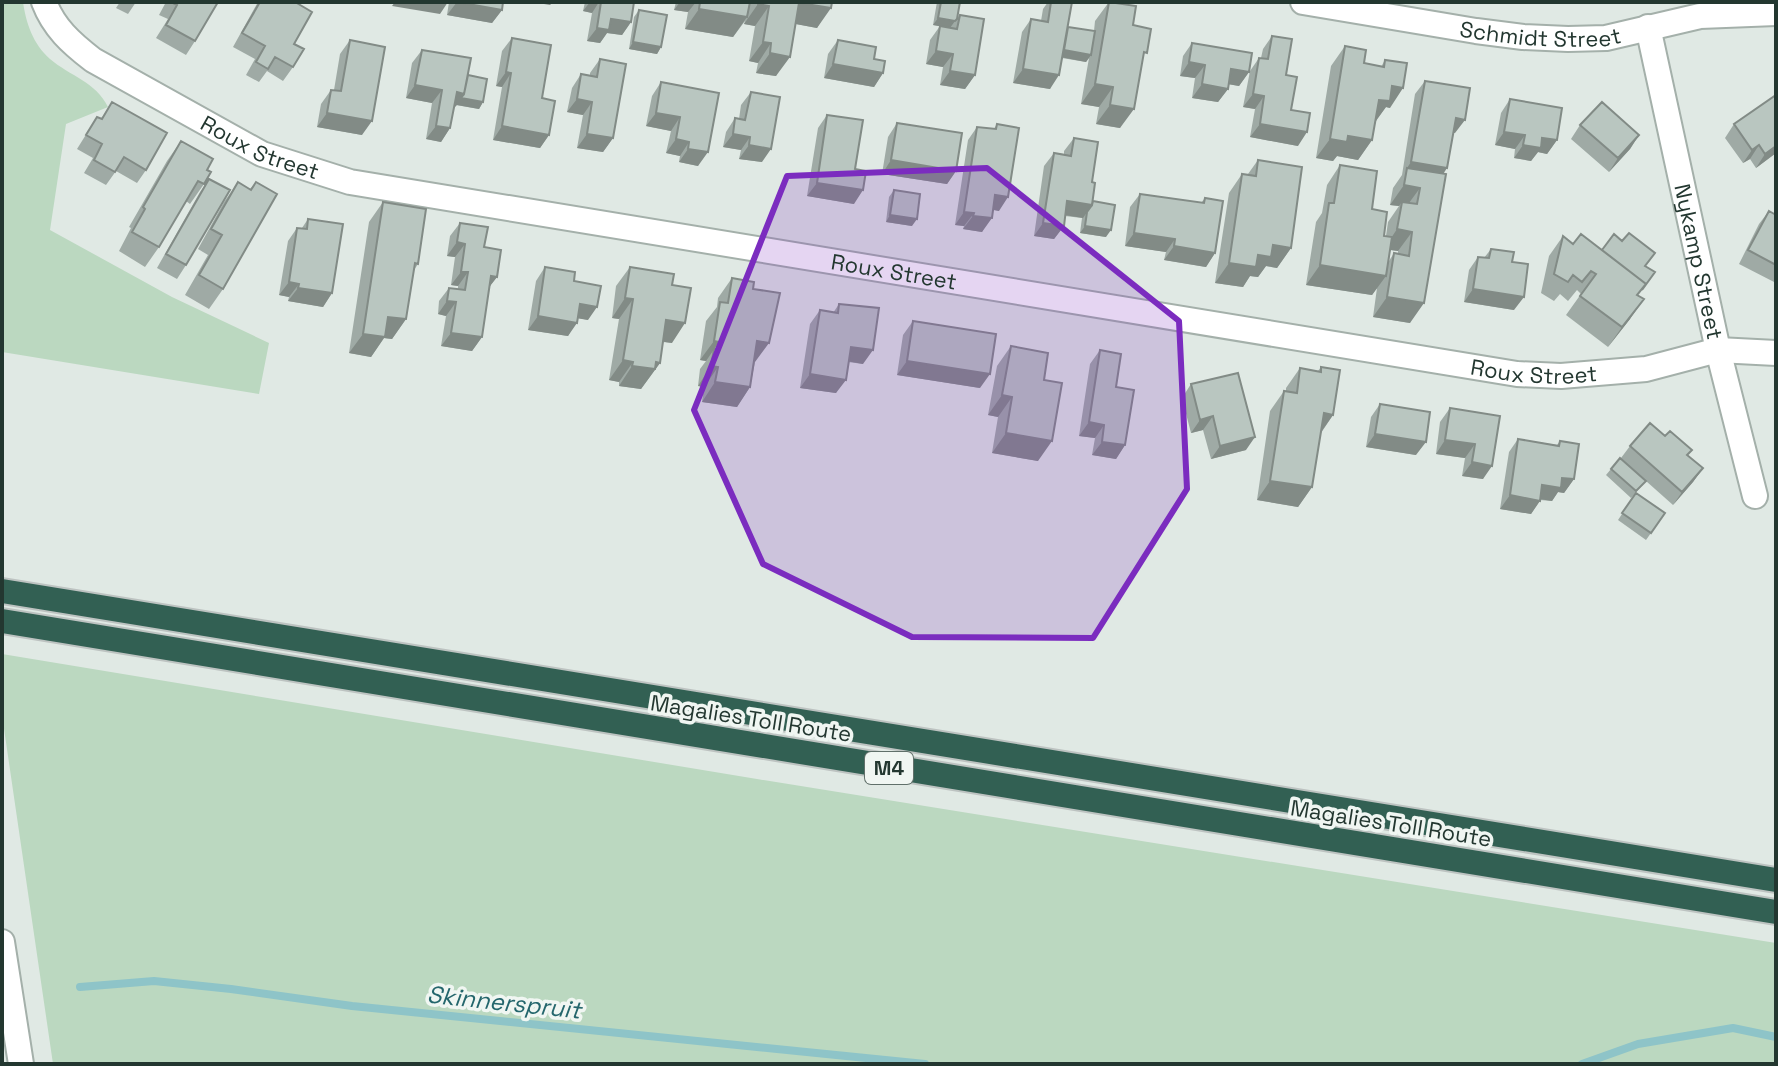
<svg xmlns="http://www.w3.org/2000/svg" width="1778" height="1066" viewBox="0 0 1778 1066" font-family="'Space Grotesk',sans-serif">
<rect width="100%" height="100%" fill="#e0e9e4"/>
<path fill="#bbd8c0" d="M2 2H23C26 23 33 44 50 59 70 76 96 82 108 107L66 124 50 230 172 297 269 343 259 394 2 352Z
M2 654 757 779 1776 943V1064H53L2 715Z"/>
<g fill="none" stroke-linecap="round" stroke-linejoin="round">
<path stroke="#8ec4c8" stroke-width="8" d="M80 987 154 981 231 989 352 1006 925 1064
M1582 1064 1638 1044 1733 1028 1776 1037"/>
<g stroke="#a4b0aa" stroke-width="28">
<g id="minor">
<path id="s1" d="M44 2C54 28 71 43 93 60L262 154 350 182 1517 374 1561 376 1646 369 1718 350 1776 353"/>
<path id="s2" d="M1303 2 1476 31 1523 37 1568 39 1606 38 1700 16 1776 13"/>
<path id="s3" d="M1648 27 1718 350 1755 496"/>
</g>
</g>
<g stroke="#a4b0aa" stroke-width="28">
<path id="tertiary" d="M2 942 21 1064"/>
</g>
<g stroke="#bdc3c1" stroke-width="28">
<path id="motorway" d="M2 591 1776 880
M2 621 1776 912"/>
</g>
<use href="#minor" stroke="#fff" stroke-width="24"/>
<use href="#tertiary" stroke="#fff" stroke-width="24"/>
<use href="#motorway" stroke="#326053" stroke-width="24"/>
</g>
<path fill="#9faaa5" fill-rule="evenodd" d="M120 2H136L128 14 116 8Z
M166 2H218L195 41 186 55 156 38 168 19 159 15Z
M258 2H295L293 67 283 81 267 71 259 82 246 75 255 59 233 47Z
M449 2H503L502 10 492 23 447 15Z
M585 2H634L631 22 622 35 607 33 600 43 587 41 592 13 583 11Z
M676 2H750L749 5 751 2H832L817 28 796 24 776 76 756 73 758 63 749 61 755 26 744 24 745 21 733 37 685 29 688 12 674 10Z
M937 2H960L957 19 960 15 975 75 965 89 940 85 943 67 926 64 930 40 940 26 950 28 933 25Z
M1048 2H1072L1068 27 1094 31 1095 21 1109 2 1133 25 1142 59 1120 128 1096 124 1099 107 1081 104 1089 58 1086 62 1062 58 1050 89 1013 83 1022 32 1031 19 1041 21 1043 9Z
M639 10 661 47 657 54 629 49 634 17Z
M1272 36 1286 75 1298 146 1250 137 1255 109 1243 107 1250 71 1259 58H1261L1263 49Z
M512 38 542 98 549 135 540 148 493 140 502 87 496 86 502 51Z
M350 40 362 135 317 127 321 104 331 90H334L340 54Z
M838 40 874 59 883 73 874 87 824 78 828 54Z
M1192 43 1249 72 1239 86 1228 84V89L1218 102 1192 98 1195 78 1180 76 1183 56Z
M1345 46 1364 63 1381 67 1385 60 1390 108 1386 107 1375 121 1372 140 1358 160 1337 156 1333 161 1316 158 1331 66Z
M422 50 468 75 483 102 479 109 456 105 454 107 450 128 441 142 426 139 432 103 406 98 412 63Z
M600 59 613 138 603 152 577 148 583 115 567 112 572 88 581 74 590 76V73Z
M1425 81 1455 133H1453L1443 173 1410 323 1373 317 1377 288 1372 295 1306 285 1316 222 1322 213 1327 185 1340 165 1372 209 1384 236H1386L1388 222 1399 206 1390 205 1393 188 1402 175 1415 94ZM1390 250 1398 251V254L1394 253 1389 261Z
M661 82 719 93 698 166 679 162 680 156 666 153 671 131 646 126 652 96Z
M751 92 762 162 739 159 741 150 723 147 726 132 735 118 739 119 741 105Z
M1510 99 1557 140 1547 154 1538 152 1531 161 1514 158 1515 149 1495 145 1501 113Z
M112 102 146 170 137 183 116 171 106 185 84 173 93 158 77 149 97 117 101 119Z
M827 115 855 169 854 204 807 196 818 128Z
M897 123 956 171 947 184 882 174 888 137Z
M997 124 999 211 993 210 982 232 963 229 964 226 955 225 968 140 977 127 994 129Z
M1734 124 1776 153 1756 168 1750 159 1743 163 1725 138Z
M1580 125 1639 135 1630 149 1609 172 1571 139Z
M1074 138 1092 182 1093 201 1106 237 1080 233 1082 218 1065 216 1064 226 1054 239 1034 236 1044 166 1054 153 1064 154V151Z
M181 141 207 170 204 184 190 204 186 201 159 247 145 267 119 251 131 228 129 227 167 161Z
M1258 160 1291 248 1277 268 1266 266 1258 277 1250 276 1243 287 1215 283 1229 193 1242 174H1248Z
M209 179 186 265 177 279 157 268 200 192Z
M238 182 250 189 256 182 223 289 209 309 185 295 208 255 198 249 224 202Z
M894 190 912 226 886 222 889 197Z
M1140 194 1201 203 1205 198 1215 253 1206 267 1164 260 1166 252 1125 246 1130 207Z
M383 202 418 264 414 270 406 319 392 339 384 338 371 357 349 353 369 222Z
M1769 211 1776 215V283L1739 264 1759 224Z
M308 219 332 293 323 307 288 301 289 297 279 295 288 241 297 228H302Z
M460 223 484 247 497 277 489 287 482 337 472 351 441 346 446 316 438 314 439 301 449 288 458 289V286L451 285 455 257 447 256 450 236Z
M1563 236 1573 244 1602 250 1622 241 1655 253 1646 266 1638 295 1630 319 1608 347 1566 315 1581 294 1577 290 1568 301 1560 294 1554 301 1541 293 1549 256Z
M1491 249 1512 262 1514 310 1464 302 1469 270 1478 257 1484 258Z
M545 267 574 281 588 320 578 318 568 336 528 330 536 281Z
M630 267 672 285V343L663 342 660 363 641 389 619 386V382L609 380 619 319 612 318 616 286Z
M732 278 753 289 755 362 750 387 737 407 702 402 704 387 698 386 700 369 706 361 700 360 706 321 717 307 718 298Z
M839 304 863 364 848 362 836 393 800 388 810 324 820 310 833 313Z
M913 321 980 388 897 375 903 335Z
M1011 346 1044 380 1038 461 992 453 998 417 988 415 997 366Z
M1100 350 1116 387 1125 445 1116 459 1092 455 1095 438 1079 436 1090 364Z
M1321 367 1333 415 1321 433 1312 487 1298 507 1257 500 1270 411 1284 391H1286V388L1300 368 1318 371Z
M1191 384 1246 450 1211 459 1203 430 1191 433 1182 398Z
M1380 404 1416 455 1366 447 1371 417Z
M1450 408 1500 416 1483 479 1462 476 1465 458 1436 454 1440 422Z
M1665 436 1703 468 1693 482 1673 505 1646 481 1631 498 1606 475 1611 469 1621 458 1630 446Z
M1518 439 1557 445 1560 441 1574 479 1564 493 1558 492 1552 501 1540 500 1531 514 1500 509 1509 452Z
M1636 493 1665 513 1646 540 1618 520Z"/>
<path fill="#828b86" d="M395 2H448L440 14 392 6Z
M457 2 502 10 492 23 447 15Z
M532 2H553L550 5Z
M590 2H599L592 13 583 11Z
M680 2H696L688 12 674 10Z
M799 3 831 8 817 28 785 22Z
M758 4 769 6 755 26 744 24Z
M699 9 747 17 733 37 685 29Z
M938 18 955 21 950 28 933 25Z
M611 19 631 22 622 35 607 33 600 43 587 41 597 28Z
M633 42 661 47 657 54 629 49Z
M763 42 771 43 758 63 749 61Z
M1060 49 1091 55 1086 62 1055 56Z
M936 51 953 54 943 67 926 64Z
M770 53 790 57 776 76 756 73Z
M1189 62 1205 65 1195 78 1180 76Z
M833 64 883 73 874 87 824 78Z
M1023 69 1059 75 1050 89 1013 83Z
M1231 69 1249 72 1239 86 1222 83Z
M950 71 975 75 965 89 940 85Z
M506 72 511 73 502 87 496 86Z
M1095 84 1113 87 1099 107 1081 104Z
M1202 84 1228 89 1218 102 1192 98Z
M415 85 442 90 432 103 406 98Z
M1392 86 1403 88 1390 108 1386 107 1376 121 1365 119 1379 100Z
M457 92 464 94 483 102 479 109 457 105 455 107 447 106Z
M1253 94 1264 96 1255 109 1243 107Z
M577 99 592 102 583 115 567 112Z
M1110 105 1134 109 1120 128 1096 124Z
M327 113 372 121 362 135 317 127Z
M656 113 680 117 671 131 646 126Z
M1456 118 1465 120 1455 133 1446 132Z
M1260 124 1307 132 1298 146 1250 137Z
M436 126 450 128 441 142 426 139Z
M502 126 549 135 540 148 493 140Z
M1504 132 1525 135 1515 149 1495 145Z
M587 134 613 138 603 152 577 148Z
M733 134 750 137 741 150 723 147Z
M1639 135 1630 149 1609 172 1618 158Z
M1348 136 1372 140 1358 160 1337 156 1333 161 1316 158 1330 139Z
M1542 138 1557 140 1547 154 1538 152 1531 161 1514 158 1523 145Z
M676 139 689 142 680 156 666 153Z
M749 145 771 149 762 162 739 159Z
M1759 145 1750 159 1743 163 1752 150Z
M1776 146V153L1756 168 1765 154Z
M688 149 708 152 698 166 679 162Z
M891 160 956 171 947 184 882 174Z
M1411 162 1447 168 1438 182 1407 168Z
M817 183 863 190 854 204 807 196Z
M1404 185 1420 188 1406 207 1402 202 1399 206 1390 205Z
M995 195 1008 197 999 211 986 208Z
M1067 201 1092 205 1083 218 1058 214Z
M964 212 974 213 964 226 955 225Z
M890 215 917 219 912 226 886 222Z
M973 216 992 218 982 232 963 229Z
M1043 223 1064 226 1054 239 1034 236Z
M1085 226 1111 230 1106 237 1080 233Z
M1397 229 1412 232 1398 251 1384 249Z
M1134 233 1175 239 1166 252 1125 246Z
M457 242 465 244 455 257 447 256Z
M1273 245 1291 248 1277 268 1266 266 1258 277 1250 276 1243 287 1215 283 1229 263 1258 255Z
M1174 246 1215 253 1206 267 1164 260Z
M1320 265 1386 276 1372 295 1306 285Z
M461 272H468L458 286 451 285Z
M491 276 497 277 487 290Z
M289 282 299 284 289 297 279 295Z
M298 288 332 293 323 307 288 301Z
M1473 289 1524 297 1514 310 1464 302Z
M1387 297 1424 303 1410 323 1373 317Z
M625 298 633 299 619 319 612 318Z
M1644 299 1630 319 1608 347 1622 327Z
M447 301 456 302 446 316 438 314Z
M580 304 597 307 588 320 570 317Z
M538 316 577 323 568 336 528 330Z
M388 317 406 319 392 339 384 338 371 357 349 353 363 334Z
M666 320 685 323 672 343 652 340Z
M451 333 482 337 472 351 441 346Z
M714 341 719 342 706 361 700 360Z
M757 341 769 343 755 362 744 360Z
M851 347 873 350 863 364 841 360Z
M623 360 633 362 619 382 609 380Z
M907 361 990 374 980 388 897 375Z
M656 362 660 363 641 389 619 386 632 366Z
M711 366 718 367 704 387 698 386Z
M810 374 846 380 836 393 800 388Z
M715 382 750 387 737 407 702 402Z
M1002 395 1012 397 998 417 988 415Z
M1324 413 1333 415 1319 435Z
M1213 416 1203 430 1191 433 1200 420Z
M1089 422 1104 425 1095 438 1079 436Z
M1006 433 1052 441 1038 461 992 453Z
M1375 434 1426 442 1416 455 1366 447Z
M1255 437 1246 450 1211 459 1220 446Z
M1445 440 1475 444 1465 458 1436 454Z
M1102 442 1125 445 1116 459 1092 455Z
M1472 462 1492 466 1483 479 1462 476Z
M1703 468 1693 482 1673 505 1682 492Z
M1562 478 1574 479 1564 493 1558 492 1552 501 1533 498 1542 485Z
M1270 481 1312 487 1298 507 1257 500Z
M1510 495 1540 501 1531 514 1500 509Z"/>
<path fill="#b9c6c0" stroke="#828b86" stroke-width="2" d="M171 2H218L195 41 166 25 177 5Z
M260 2H295L312 12 294 44 304 49 293 67 275 57 268 69 256 62 265 46 242 33Z
M457 2H503L502 10Z
M601 2H634L631 22 611 19 609 30 597 28Z
M700 2H750L747 17 699 9Z
M758 2H832L831 8 799 3 790 57 770 53 771 43 763 42 769 6 758 4Z
M941 2H960L957 19 955 21 938 18Z
M1051 2H1072L1059 75 1023 69 1031 19 1048 22Z
M1109 2 1136 6 1133 25 1151 29 1147 53 1144 52 1134 109 1110 105 1113 87 1095 84Z
M639 10 667 15 661 47 633 42Z
M960 15 984 19 975 75 950 71 953 54 936 51 940 26 957 29Z
M1068 27 1095 31 1091 55 1064 50Z
M1272 36 1292 39 1286 75 1297 77 1291 110 1310 113 1307 132 1260 124 1264 96 1253 94 1259 58 1268 59Z
M512 38 551 45 542 98 555 101 549 135 502 126 511 73 506 72Z
M350 40 385 47 372 121 327 113 331 90 341 91Z
M838 40 876 47 874 59 885 61 883 73 833 64Z
M1192 43 1252 53 1249 72 1231 69 1228 89 1202 84 1205 65 1189 62Z
M1345 46 1366 50 1364 63 1384 67 1385 60 1407 63 1403 88 1392 86 1390 101 1379 100 1372 140 1348 136 1347 142 1330 139Z
M422 50 471 58 464 94 457 92 450 128 436 126 442 90 415 85Z
M600 59 626 64 613 138 587 134 592 102 577 99 581 74 597 77Z
M468 75 487 79 483 102 461 98 464 94Z
M1425 81 1470 88 1465 120 1456 118 1447 168 1411 162Z
M661 82 719 93 708 152 688 149 689 142 676 139 680 117 656 113Z
M751 92 780 97 771 149 749 145 750 137 733 134 735 118 745 120Z
M1776 95V146L1765 154 1759 145 1752 150 1734 124Z
M1510 99 1562 108 1557 140 1542 138 1541 148 1523 145 1525 135 1504 132Z
M112 102 167 133 146 170 124 157 115 172 94 160 102 144 86 135 97 117 102 119Z
M1602 102 1639 135 1618 158 1580 125Z
M827 115 863 120 855 169 866 171 863 190 817 183Z
M897 123 962 133 956 171 891 160Z
M997 124 1019 128 1008 197 995 195 992 218 973 216 974 213 964 212 977 127 996 129Z
M1074 138 1098 142 1092 182 1095 183 1092 205 1067 201 1064 226 1043 223 1054 153 1071 156Z
M181 141 213 159 207 170 211 172 204 184 198 181 159 247 132 232 145 209 143 207Z
M1258 160 1302 167 1291 248 1273 245 1271 257 1258 255 1256 267 1229 263 1242 174 1256 176Z
M1340 165 1377 171 1372 209 1387 212 1384 236 1392 237 1386 276 1320 265 1329 203H1334Z
M1407 168 1446 174 1424 303 1387 297 1394 253 1409 256 1412 232 1397 229 1402 202 1417 204 1420 188 1404 185Z
M209 179 230 190 186 265 166 254Z
M238 182 251 190 256 182 277 194 223 289 199 275 222 235 211 229Z
M894 190 920 194 917 219 890 215Z
M1140 194 1204 203 1205 198 1223 201 1215 253 1174 246 1175 239 1134 233Z
M1093 201 1115 205 1111 230 1085 226 1087 212 1092 205Z
M383 202 426 209 418 264 415 263 406 319 388 317 385 337 363 334Z
M1769 211 1776 215V265L1748 250Z
M308 219 343 224 332 293 298 288 299 284 289 282 297 228 307 229Z
M460 223 488 227 484 247 501 250 497 277 491 276 482 337 451 333 456 302 447 301 449 288 465 290 468 272H461L465 244 457 242Z
M1629 233 1655 253 1645 266 1655 272 1642 290 1646 284 1602 250 1614 234 1622 241Z
M1581 234 1646 284 1637 295 1644 299 1622 327 1580 296 1596 274 1591 271 1582 282 1573 275 1568 282 1554 274 1563 236 1573 244Z
M1491 249 1514 252 1512 262 1528 264 1524 297 1473 289 1478 257 1489 258Z
M545 267 575 272 574 281 601 286 597 307 580 304 577 323 538 316Z
M630 267 674 274 672 285 691 288 685 323 666 320 660 363 656 362 655 369 632 366 633 362 623 360 633 299 625 298Z
M732 278 754 282 753 289 780 293 769 343 757 341 750 387 715 382 718 367 711 366 714 349H718L719 342 714 341 720 302 728 303Z
M839 304 879 308 873 350 851 347 846 380 810 374 820 310 838 313Z
M913 321 996 334 990 374 907 361Z
M1011 346 1048 353 1044 380 1062 383 1052 441 1006 433 1012 397 1002 395Z
M1100 350 1121 354 1116 387 1134 390 1125 445 1102 442 1104 425 1089 422Z
M1321 367 1340 370 1333 415 1324 413 1312 487 1270 481 1284 391 1297 393 1300 368 1321 372Z
M1238 373 1255 437 1220 446 1213 416 1200 420 1191 384Z
M1380 404 1430 412 1426 442 1375 434Z
M1450 408 1500 416 1492 466 1472 462 1475 444 1445 440Z
M1650 423 1665 436 1670 431 1692 450 1687 455 1703 468 1682 492 1630 446Z
M1518 439 1559 446 1560 441 1579 444 1574 479 1562 478 1561 488 1542 485 1540 501 1510 495Z
M1620 458 1646 481 1636 491 1611 469Z
M1636 493 1665 513 1651 533 1622 513Z"/>
<path fill="#7b2cbf" fill-opacity="0.2" stroke="#7b2cbf" stroke-width="6" stroke-linejoin="round" d="M987 168 1179 321 1187 489 1093 638 912 637 763 564 694 410 787 176Z"/>
<g text-anchor="middle" dominant-baseline="central" stroke-width="7" stroke-linejoin="round" paint-order="stroke">
<rect fill="#f0f6f2" stroke="#60706a" stroke-width="2" x="865" y="752" width="48" height="32" rx="6"/>
<g font-size="20" font-weight="bold" fill="#233730">
<text x="889" y="768">M4</text>
</g>
<g font-size="22" fill="#233730" stroke="#f0f6f2">
<text stroke="none"><textPath href="#s2" startOffset="240">Schmidt Street</textPath></text>
<text stroke="none"><textPath href="#s1" startOffset="266">Roux Street</textPath></text>
<text stroke="none"><textPath href="#s3" startOffset="240">Nykamp Street</textPath></text>
<text stroke="none"><textPath href="#s1" startOffset="914">Roux Street</textPath></text>
<text stroke="none"><textPath href="#s1" startOffset="1562">Roux Street</textPath></text>
<text transform="translate(751 718) rotate(9)">Magalies Toll Route</text>
<text transform="translate(1391 823) rotate(9)">Magalies Toll Route</text>
</g>
<g font-size="24" font-style="italic" fill="#24666c" stroke="#f0f6f2">
<text transform="translate(504 1002) rotate(6)">Skinnerspruit</text>
</g>
</g>
<rect width="1778" height="1066" fill="none" stroke="#233730" stroke-width="8"/>
</svg>
